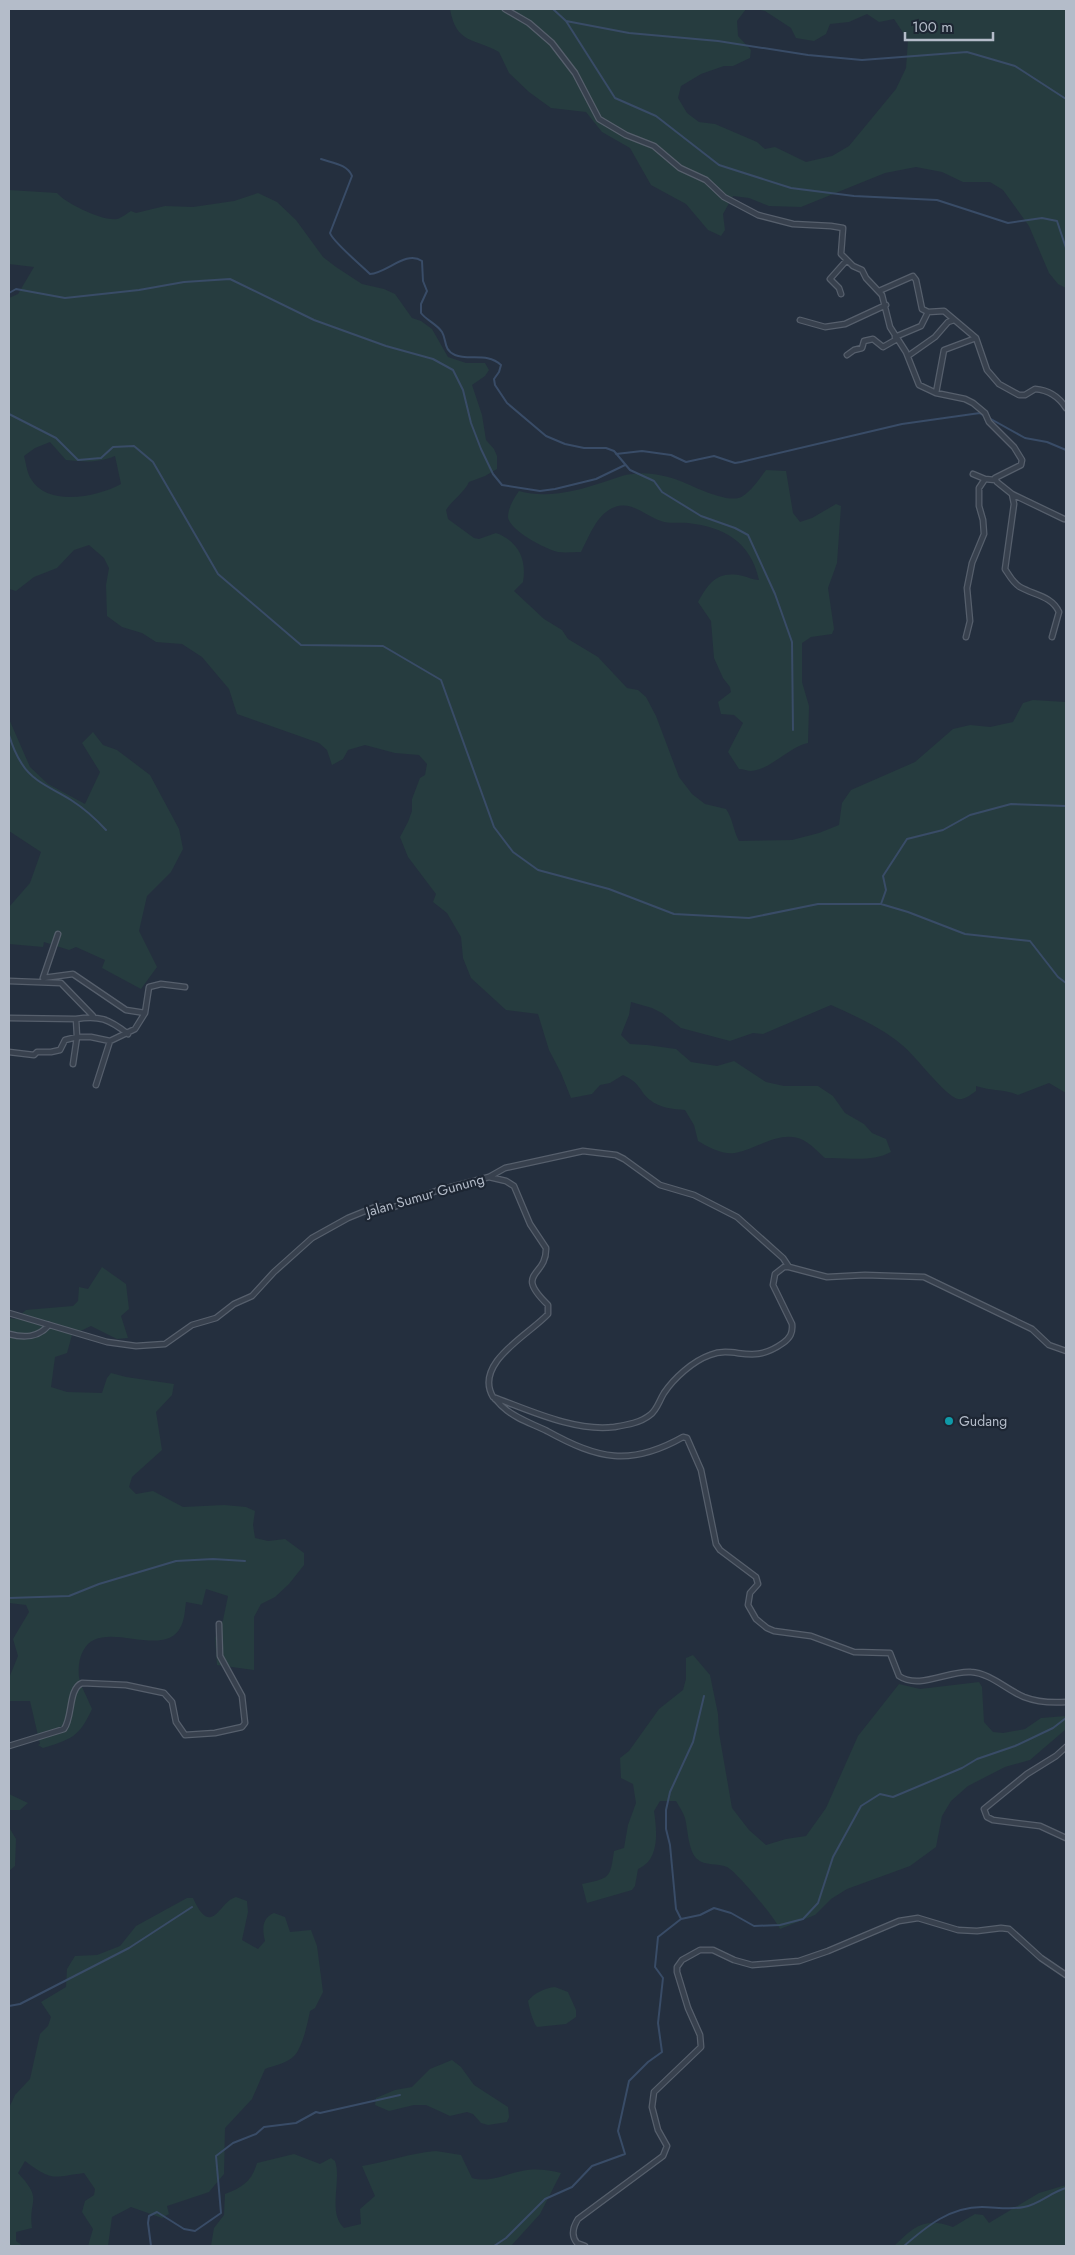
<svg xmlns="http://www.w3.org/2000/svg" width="1075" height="2255" viewBox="0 0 1075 2255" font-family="Jost,sans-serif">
<rect width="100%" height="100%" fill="#242f3e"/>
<path fill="#263c3f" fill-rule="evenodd" d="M450 9H746L737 21 738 36 751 50 750 58 733 66H724L701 74 681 86 678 98 687 113 699 122 715 124 757 142 765 149 775 147 806 162 832 156 849 146 896 89 906 68 908 40 894 19 879 22 867 14 849 22 830 24 826 34 814 41 796 38 791 28 765 11 755 9H1066V288L1058 284 1049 273 1029 226 1003 190 990 182H963L942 172 916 167 885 173 801 207 769 206 749 198 733 196 723 214 725 230 721 236 708 230 686 204 651 185 630 148 602 132 586 112 551 108 529 92 509 73 499 52C474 38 456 44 450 9Z
M9 190 57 193C65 203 104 222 117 219 122 218 127 213 131 211L136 213 165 206 193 207 234 201 258 193 277 202 296 220 323 257 336 267 362 284 384 289 395 294 412 318 421 321 432 329 448 357 466 363H485L489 370 485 376 472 385 482 415 486 440 494 449 497 456V469L485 476 469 482C464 493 452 500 446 510L448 519 474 538 479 539 496 533C518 541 527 559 523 582L514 591 544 619 562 630 568 639 598 657 627 688 638 690 646 697 656 716 679 777 692 794 705 804 726 809C733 819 733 830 739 841L792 840 819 833 839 825 842 803 851 790 915 762 953 729 970 725 990 727 1013 722 1023 703 1033 700 1066 702V1093L1049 1083 1018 1095C1004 1089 991 1091 976 1086V1091C970 1095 965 1100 958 1099 945 1096 915 1055 902 1045 881 1027 855 1016 831 1005L763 1034 753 1033 730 1041 681 1028 662 1013 652 1008 631 1002 629 1015 621 1035 630 1044 647 1045 676 1049 691 1062 717 1066 734 1061 766 1082 784 1086H818L833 1096 845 1113 864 1124 872 1133 886 1139 891 1152C870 1163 847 1157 825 1158 818 1152 811 1144 803 1140 781 1129 757 1149 735 1153 723 1155 708 1147 698 1141L694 1125 685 1110C673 1109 660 1108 650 1100 638 1090 642 1084 623 1075L610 1083 600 1085 592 1094 571 1098 561 1073 549 1050 538 1014 506 1010 471 978 463 958 461 937 447 913 433 902 436 894 408 857 400 837 408 822 412 811V799L420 778 425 775 427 764 419 755 395 753 365 745 348 750 343 759 332 765 327 750 319 743 237 714 229 689 202 657 182 644 156 642 142 633 122 627 107 616 106 585 109 568 104 558 89 545 74 550 57 568 34 577 16 591 9 589V298L18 294 34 267 9 264ZM50 442 66 460C84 462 98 463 115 456L121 484C98 497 47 507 31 479 27 473 26 463 24 456L35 448Z
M766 470 786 471 793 513 800 522 812 518 836 504 841 506 837 563 828 588 834 629 832 634 811 637 802 643V682L809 706 808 743C789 747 770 770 751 771 748 771 743 769 739 769L728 752 743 723 734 715 721 714 718 702 731 692 730 687 723 678 714 658 711 621 698 602C709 583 717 570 743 576 748 577 753 580 759 580 751 542 724 527 688 523 679 522 669 524 661 521 646 516 632 501 615 507 597 513 589 537 581 552 574 552 565 553 558 552 545 549 509 530 508 517 508 508 514 498 519 491 547 499 577 491 604 482 614 479 624 474 634 474 647 472 662 475 675 479 690 484 729 506 743 496 752 490 760 478 766 470Z
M9 719 30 767 48 784 85 804 100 772 82 743 93 732 103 745 117 750 150 775 179 829 183 849 171 872 147 896 139 931 157 967 141 989 102 968 105 960 76 947 69 950 44 942 43 947 9 944V907L30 883 41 852 9 831Z
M102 1267 126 1284 129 1309 121 1316 128 1338 117 1339 91 1326 72 1335 67 1353 55 1357 51 1387 67 1392 102 1393 107 1378 111 1373 126 1377 174 1384 172 1395 156 1412 162 1450 132 1477 129 1487 136 1494 153 1491 183 1507 224 1505 246 1507 255 1511 253 1525 255 1538 268 1541 285 1539 304 1553V1565L289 1584 275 1597 261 1604 254 1617V1670L217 1665 215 1638 223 1620 228 1596 206 1589 202 1605 186 1602C185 1608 185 1615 183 1621 170 1666 101 1614 83 1651 79 1659 78 1667 79 1677 81 1687 88 1699 92 1709 79 1737 72 1739 43 1748L38 1745 40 1744 30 1701H9V1678L18 1656 13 1639 29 1612 26 1605 9 1603V1484L10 1483 9 1481V1318L15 1319 26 1310 73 1306 78 1301 79 1287 88 1289Z
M693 1655 710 1675 718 1714 719 1733 732 1808 749 1830 766 1845 786 1839 806 1836 826 1808 858 1736 899 1684 920 1689 979 1682 982 1687 984 1722 993 1732 1003 1733 1025 1729 1041 1718 1066 1716V1729L1030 1760 1005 1767 968 1786 951 1801 942 1816 936 1847 910 1866 847 1889 831 1899 815 1915 780 1929C775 1918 737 1872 727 1867 717 1863 705 1866 697 1859 688 1850 688 1830 685 1818 683 1812 679 1806 676 1801H660L654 1811C657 1831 660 1860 638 1869L635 1886 632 1890 587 1903 582 1884C610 1878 610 1879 614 1851L624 1848 628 1825 636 1803 633 1784 621 1778 620 1758 629 1751 659 1709 683 1690 686 1679V1658Z
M9 1794 28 1803 20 1810H9Z
M10 1829 16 1839 15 1866 9 1871Z
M236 1897 247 1901 248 1912 242 1940 258 1949 265 1941C262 1929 262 1918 274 1913L285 1917 290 1932 311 1930 317 1946 323 1992 315 2008 310 2011C308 2022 302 2049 294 2056 286 2064 275 2065 265 2069L252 2099 225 2128 224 2174 209 2192 167 2206 169 2214 162 2218 131 2207 112 2217 108 2246H88L93 2229 82 2212 85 2201 94 2195 95 2189 84 2173C53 2177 53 2182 25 2161L18 2173C44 2201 28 2198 32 2228L16 2232V2241L23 2246H9V2108L15 2095 30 2079 40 2034 48 2026 51 2017 41 2002 66 1987 67 1969 75 1956 97 1955 120 1946 136 1926 187 1898H193C212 1940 219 1901 236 1897Z
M555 1987 568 1992 576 2010V2017L566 2024 537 2027C533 2023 529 2007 528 2001 534 1993 545 1988 555 1987Z
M452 2060 461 2067 474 2085 508 2107 509 2117 507 2122 488 2125 481 2123 473 2114 467 2112 450 2116 426 2105H414L389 2111 375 2105 376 2098 395 2090 412 2087 430 2069Z
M436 2151 461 2155 472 2178C490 2183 505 2174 522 2171 536 2168 548 2170 561 2173L540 2214 511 2246H211L214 2228 224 2215 225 2194C242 2188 252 2181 257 2163L294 2154 320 2164 331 2158 335 2161C342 2181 327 2212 344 2228L361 2224 360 2209 375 2196 362 2166C387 2162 410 2153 436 2151Z
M1066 2185V2246H894C913 2227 925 2216 953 2227L975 2214 983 2215 989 2223 1039 2193Z"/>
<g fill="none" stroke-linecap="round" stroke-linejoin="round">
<path stroke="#394c67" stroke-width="2" d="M553 9 566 21 615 98 656 116 719 165 791 188 854 196 937 200 1008 223 1042 218 1057 221 1066 248
M566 21 629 33 718 41 808 55 862 60 967 52 1015 66 1066 99
M321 159C332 163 347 164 352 176L330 233C333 242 361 265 370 274 387 273 406 250 422 261L423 281 427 291 421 304V313C426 320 437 324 442 332 447 340 443 350 455 355 469 361 487 352 501 365L499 372 494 379 495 385 507 403 546 436 565 444 584 448H606L614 451 630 470 654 481 662 492 701 516 735 528 748 535 775 594 792 642 793 730
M9 293 16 289 65 298 139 290 184 282 230 279 314 320 386 346 433 359 453 370 463 390 471 423 481 449 493 474 502 485 540 491 555 489 596 479 625 465
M9 414 56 438 78 460 101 458 113 447 134 446 153 462 218 574 301 645 383 646 441 680 494 827 513 852 538 870 609 889 674 914 749 918 818 904H881L908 912 965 934 1030 941 1058 977 1066 983
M989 418 1025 438 1047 442 1066 450
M616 454 642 451 671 455 686 462 714 456 735 463 741 462 902 424 980 413 984 416
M9 735C12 745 16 755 22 764 33 782 54 789 71 800 85 809 95 818 106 830
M881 904 886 890 883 876 907 839 943 830 970 815 1011 804 1066 806
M9 1598 69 1596 99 1584 176 1561 213 1559 245 1561
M681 1919 676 1909 670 1845 666 1829V1810L670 1792 693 1742 704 1696
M9 2006 20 2004 129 1948 192 1907
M151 2246 148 2223 149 2216 157 2212 184 2229 195 2231 221 2213 216 2156 233 2143 256 2134 264 2127 296 2123 316 2112 320 2113 400 2095
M494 2246 506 2238 545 2199 572 2187 592 2166 625 2154 618 2131 629 2081 648 2062 662 2052 658 2023 663 1978 655 1967 658 1937 681 1919 700 1915 714 1908 731 1913 754 1926 780 1925 803 1919 818 1903 833 1857 861 1806 880 1794 893 1797 962 1768 977 1759 1015 1746 1053 1728 1066 1718
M904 2246C927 2226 950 2207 982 2207 995 2207 1010 2210 1024 2207 1040 2204 1051 2192 1066 2188"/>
<g stroke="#565f6c" stroke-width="7">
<path id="street" d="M505 9 529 23 552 43 575 73 599 119 626 135 654 146 680 168 706 180 724 197 758 215 793 224 831 226 843 228 841 254 853 266 862 270 866 278 882 295 890 327 906 352 919 385 936 393 965 399 973 403 985 413 989 422 1014 447 1022 460 1021 465 995 478 997 482 1012 494 1014 504 1005 569C1009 575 1013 583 1020 587 1034 595 1052 596 1059 612L1052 637
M879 291 913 276 916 280 922 309 928 312 944 311 976 338 987 370 999 384 1019 395H1025L1035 389C1048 390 1059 397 1066 408
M841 294 839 288 830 279 846 261
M800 320 825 327 845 324 886 305
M895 337 921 326 928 312
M847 355 854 350 862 348 864 341 873 339 883 347 897 339
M908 356 935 337 948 322 954 320
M936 393 944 350 976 338
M973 474 985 479 995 480
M1012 494 1064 519
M966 637 970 621 967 588 972 563 984 534 983 520 979 506V488L985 479
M43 978 73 974 126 1010 145 1013
M43 978 58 934
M9 981 61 983 93 1016
M9 1018 76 1019 77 1037 73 1064
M76 1019C99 1015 109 1019 128 1034
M9 1052 34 1055 37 1052H51L60 1050 65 1040 77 1037H91L110 1041 135 1029 145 1013 149 987 161 984 185 987
M96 1085 110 1041
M489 1177 506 1181 514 1186 530 1224 546 1248C547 1278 513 1271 548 1305V1314C530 1334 473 1363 493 1397 529 1410 575 1432 614 1427 626 1425 640 1423 650 1415 657 1410 659 1401 664 1393 674 1378 693 1361 710 1355 736 1345 751 1366 783 1343 790 1338 793 1333 792 1324L773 1285 775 1274 784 1267H789L827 1277 865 1275 924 1277 1032 1329 1049 1345 1066 1351
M9 1313 107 1342 136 1346 165 1344 192 1325 216 1318 234 1304 252 1296 274 1272 312 1238 348 1218 375 1207H394L436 1191 489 1177 505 1168 583 1151 616 1155 624 1159 660 1185 694 1195 737 1217 783 1258 789 1267
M9 1334C24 1338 38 1338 49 1325
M495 1399C498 1401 500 1405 503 1407 514 1418 533 1424 547 1431 598 1459 630 1467 683 1437L687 1438 701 1470 716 1544 720 1550 756 1577 758 1584 750 1593 748 1605 756 1619 767 1628 774 1631 811 1636 854 1652 890 1653 899 1676C919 1690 949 1670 971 1672 990 1673 1007 1690 1024 1697 1037 1702 1052 1703 1066 1702
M9 1746 64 1729C73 1717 68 1689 82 1683L126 1685 164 1693 172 1702 176 1722 185 1735 215 1733 242 1727 245 1723 242 1696 220 1656 219 1624
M1066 1747 1056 1756 1027 1774 984 1809 987 1817 993 1820 1040 1826 1066 1838
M585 2246 577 2243C571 2236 573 2227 578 2219L663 2156 667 2146 658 2130 652 2107 654 2092 701 2047 700 2035 688 2008 677 1972V1967L682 1960 700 1950H713L734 1960 752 1965 799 1961 828 1951 899 1921 918 1918 958 1930 977 1931 1001 1928 1009 1929 1041 1958 1066 1975"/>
</g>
<use href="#street" stroke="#38414e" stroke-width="4.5"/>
</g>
<circle fill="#0f9aa8" stroke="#1d2633" stroke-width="2" cx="949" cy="1421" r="5"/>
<g text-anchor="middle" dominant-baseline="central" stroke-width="4.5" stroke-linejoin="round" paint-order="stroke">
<g font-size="14" fill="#b4bcc9" stroke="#1d2633">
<text transform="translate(425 1195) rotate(-16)">Jalan Sumur Gunung</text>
</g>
<g font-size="14" fill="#b4bcc9" stroke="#1d2633" text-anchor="start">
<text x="959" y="1421">Gudang</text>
</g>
</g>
<rect width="1075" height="2255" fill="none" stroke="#b4bcc9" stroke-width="20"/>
<path d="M905 32v8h88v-8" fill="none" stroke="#b4bcc9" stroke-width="2.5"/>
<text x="912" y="32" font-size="15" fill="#b4bcc9" stroke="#1d2633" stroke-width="4" paint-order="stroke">100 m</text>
</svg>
